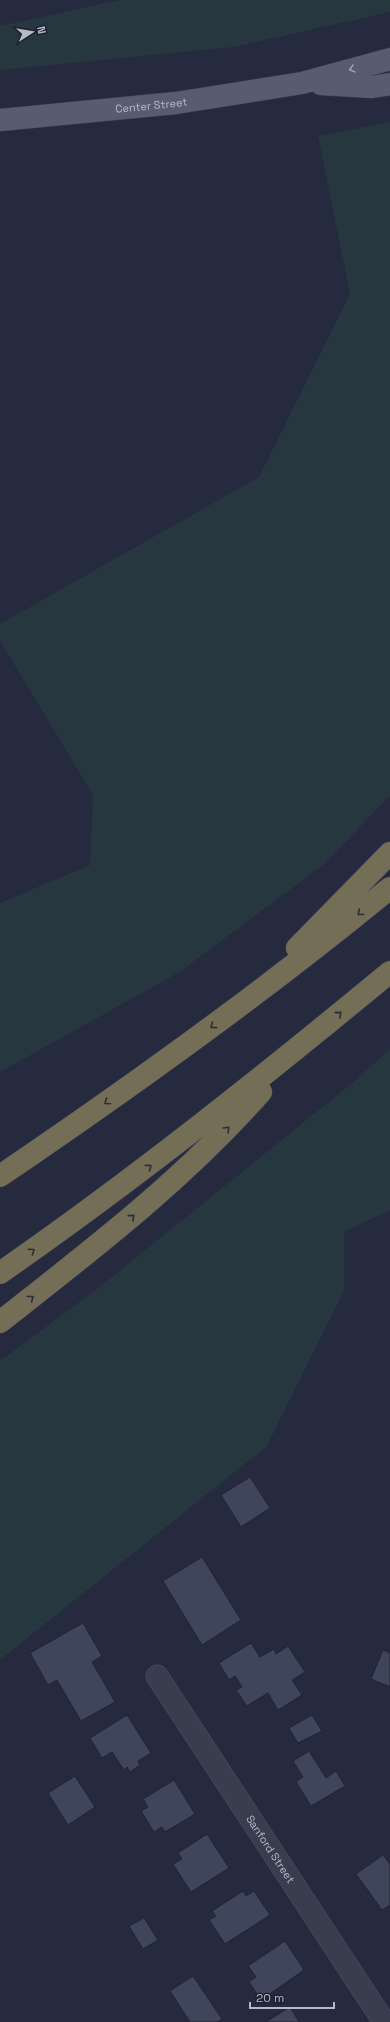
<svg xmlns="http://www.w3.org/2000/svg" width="390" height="2022" viewBox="0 0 390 2022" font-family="'Space Grotesk',sans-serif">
<rect width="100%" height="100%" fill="#252a3e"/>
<path fill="#27373f" d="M120 0H390V12L234 47 0 70V26Z
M390 122V796L322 866 178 973 0 1072V903L90 865 93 795 0 641V624L259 477 350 294 318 136Z
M390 1049V1210L344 1232V1290L267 1446 0 1660V1361L97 1289 351 1084Z"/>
<path fill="#3f455b" stroke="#202435" d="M250 1477 270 1508 241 1527 221 1495Z
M202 1557 241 1620 202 1645 163 1581Z
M83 1623 102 1656 92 1662 115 1702 81 1721 57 1680 48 1685 30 1653Z
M251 1643 260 1657 274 1649 276 1654 288 1646 305 1672 292 1680 302 1695 278 1710 268 1693 247 1706 236 1690 242 1687 235 1676 229 1680 219 1663Z
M383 1650 390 1653V1687L371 1679Z
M127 1715 151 1753 138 1761 140 1765 130 1772 127 1767 124 1770 112 1752 102 1758 90 1738Z
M312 1715 322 1731 298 1743 289 1728Z
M309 1751 326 1778 336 1771 345 1786 311 1806 296 1782 303 1777 293 1761Z
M75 1776 95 1807 68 1825 48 1793Z
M174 1780 195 1814 165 1832 162 1827 154 1832 141 1811 148 1807 143 1799Z
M207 1834 229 1868 191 1892 173 1864 182 1859 178 1853Z
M383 1855 390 1864V1905L382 1910 356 1874Z
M243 1891 246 1896 254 1891 270 1915 225 1944 209 1920 216 1916 212 1911Z
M144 1918 158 1940 143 1949 129 1926Z
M285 1941 304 1970 261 2000 249 1982 256 1977 248 1966Z
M193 1976 222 2019 217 2022H190L170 1991Z
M290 2007 299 2022H266Z"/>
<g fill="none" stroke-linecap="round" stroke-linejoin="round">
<g stroke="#515566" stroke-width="23">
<g id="minor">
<path id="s1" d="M157 1676 384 2022"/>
</g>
</g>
<g stroke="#424657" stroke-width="23">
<g id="major">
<path d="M321 84 372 87 390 84"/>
<path id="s2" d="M0 120 176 103 302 83 390 59"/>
</g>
</g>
<g stroke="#414556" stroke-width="23">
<path id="highway" d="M297 948 390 853
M0 1176C134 1085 265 991 390 888
M0 1273C135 1179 263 1077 390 972
M0 1322C93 1249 182 1181 261 1092"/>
</g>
<use href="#minor" stroke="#393d4e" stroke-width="22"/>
<use href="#major" stroke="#575c6e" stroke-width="22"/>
<use href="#highway" stroke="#746e56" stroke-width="22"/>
</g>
<defs><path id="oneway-chevron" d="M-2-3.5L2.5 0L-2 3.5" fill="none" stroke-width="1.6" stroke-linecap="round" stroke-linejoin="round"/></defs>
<use stroke="#9ea2b2" href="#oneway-chevron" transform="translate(352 69) rotate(165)"/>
<g stroke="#2b2d38">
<use href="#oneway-chevron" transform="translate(360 913) rotate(141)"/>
<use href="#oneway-chevron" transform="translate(339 1014) rotate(-40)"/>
<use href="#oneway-chevron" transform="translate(213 1026) rotate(143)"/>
<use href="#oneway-chevron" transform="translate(107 1102) rotate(145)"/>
<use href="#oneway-chevron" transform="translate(227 1129) rotate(-45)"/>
<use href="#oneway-chevron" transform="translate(149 1167) rotate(-37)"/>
<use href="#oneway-chevron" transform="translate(132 1217) rotate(-41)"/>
<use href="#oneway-chevron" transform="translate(32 1251) rotate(-35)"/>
<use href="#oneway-chevron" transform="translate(31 1298) rotate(-38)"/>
</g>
<g text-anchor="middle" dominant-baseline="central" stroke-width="4" stroke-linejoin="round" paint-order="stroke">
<g font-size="11" fill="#b5b9c9" stroke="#1e2233">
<text stroke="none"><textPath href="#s2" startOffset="152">Center Street</textPath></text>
<text stroke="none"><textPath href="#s1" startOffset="207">Sanford Street</textPath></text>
</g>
</g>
<g transform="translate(32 32) rotate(78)" stroke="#1e2233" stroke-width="3" paint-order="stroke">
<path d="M0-3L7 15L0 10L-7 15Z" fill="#b5b9c9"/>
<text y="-6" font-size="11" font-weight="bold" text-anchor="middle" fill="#b5b9c9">N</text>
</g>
<path d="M250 2002v6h84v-6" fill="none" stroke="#b5b9c9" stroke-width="2"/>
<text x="256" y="2002" font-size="12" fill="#b5b9c9" stroke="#1e2233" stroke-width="3" paint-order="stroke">20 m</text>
</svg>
